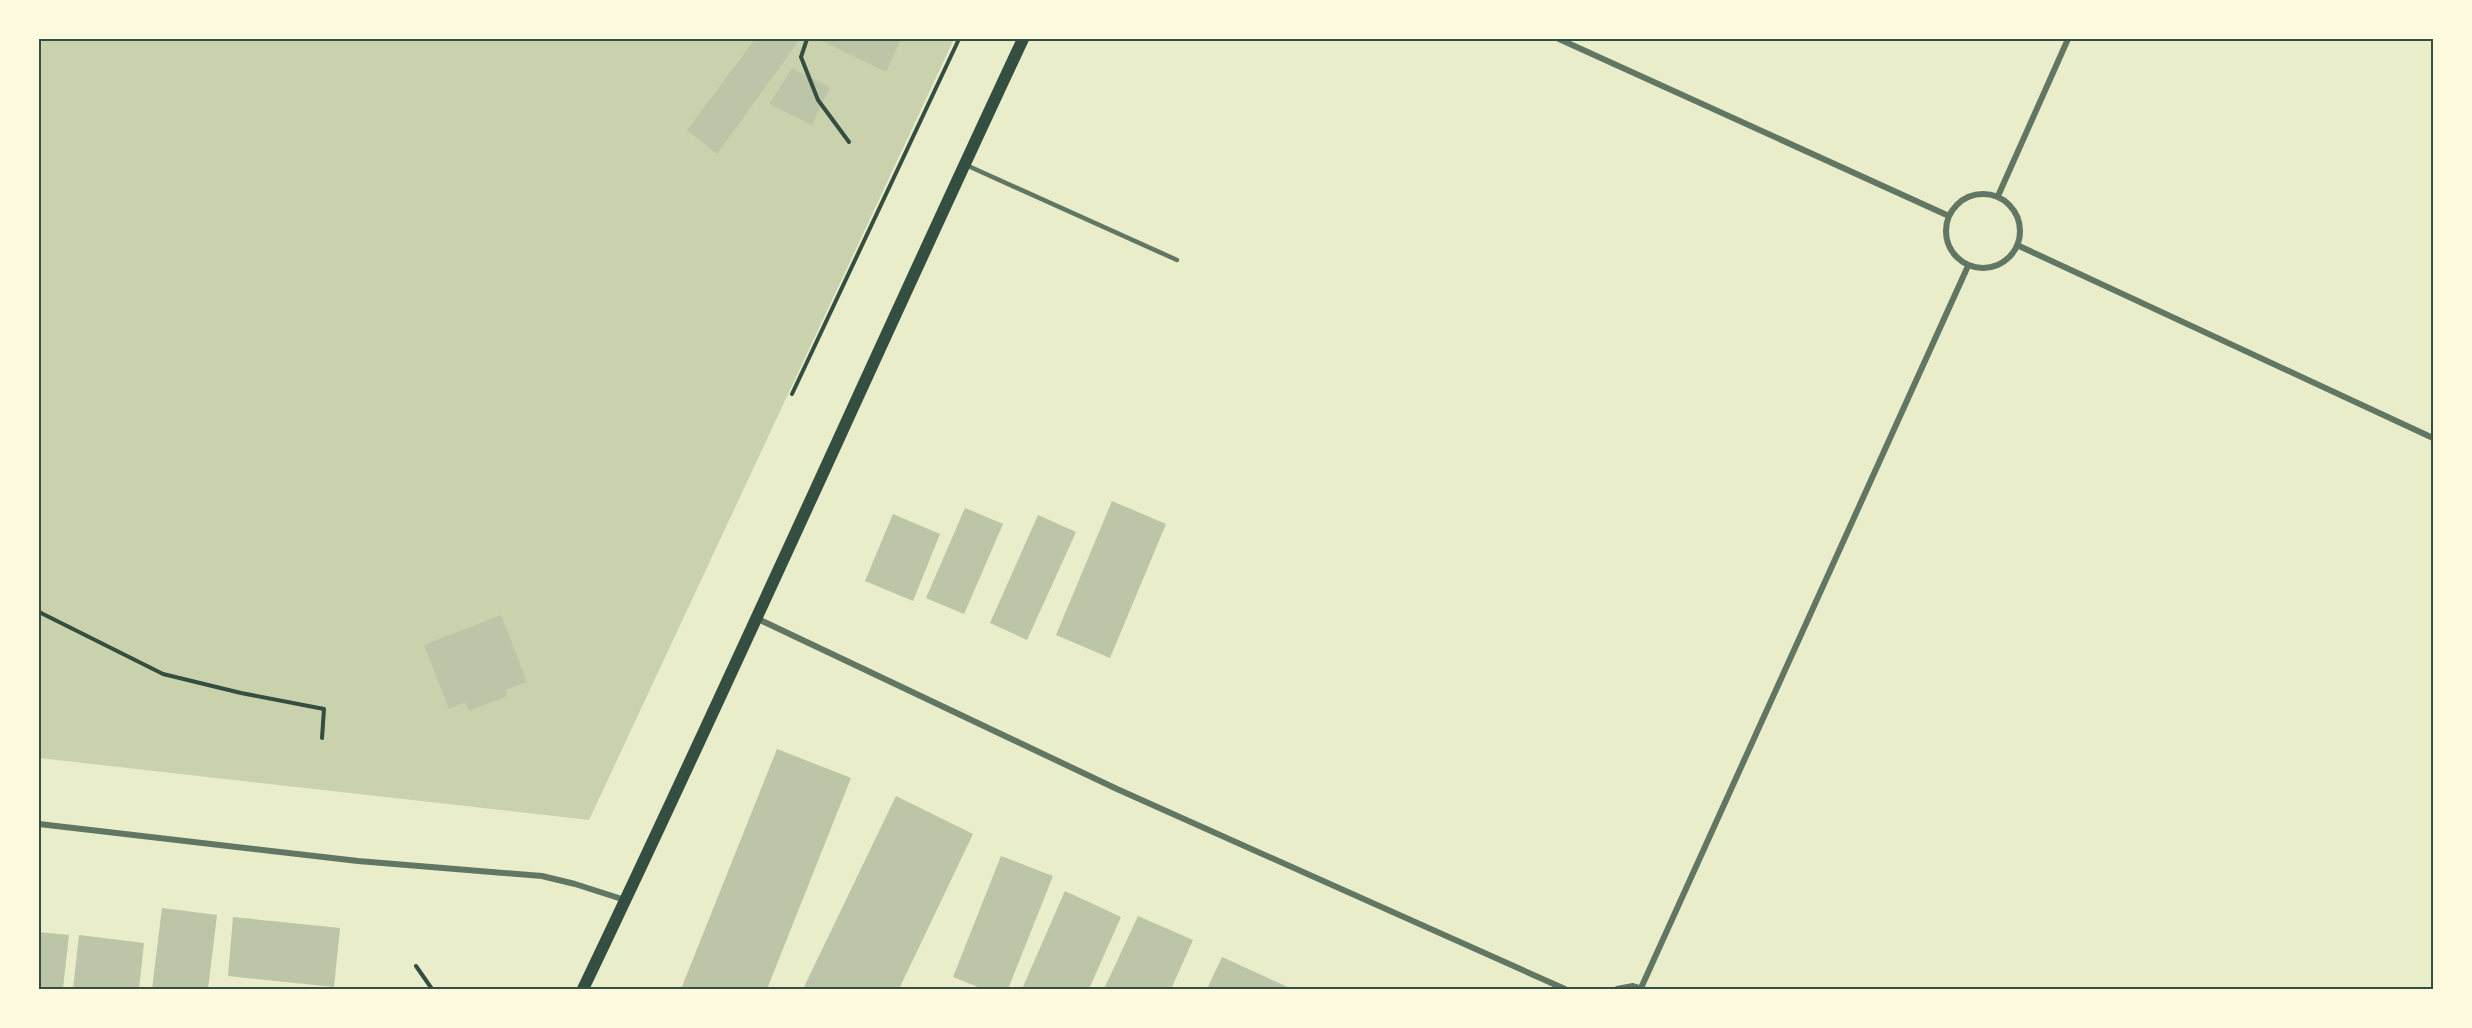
<svg xmlns="http://www.w3.org/2000/svg" width="2472" height="1028" viewBox="0 0 2472 1028" font-family="'Varela Round',sans-serif">
<rect width="100%" height="100%" fill="#e9edc9"/>
<path fill="#cad2ad" d="M39 39H954L589 820 39 758Z"/>
<path fill="#bcc5a7" d="M755 39H800L717 154 687 130Z
M818 39H901L886 72Z
M792 68 830 87 812 125 769 104Z
M1112 501 1166 524 1110 658 1056 635Z
M965 508 1003 524 964 614 926 598Z
M893 514 940 534 913 601 865 581Z
M1038 515 1076 532 1027 640 990 623Z
M501 615 527 682 505 690 507 696 469 711 465 702 449 709 424 645Z
M777 749 851 778 767 989H681Z
M896 796 973 834 899 989H803Z
M1001 856 1053 876 1008 989H983L953 977Z
M1065 891 1121 917 1089 989H1022Z
M162 908 217 915 208 989H152Z
M1138 916 1193 940 1171 989H1104Z
M233 917 340 928 334 987 228 976Z
M39 932 69 935 63 988 39 989Z
M79 935 144 943 139 989H73Z
M1222 957 1292 989H1207Z"/>
<g fill="none" stroke-linecap="round" stroke-linejoin="round">
<path stroke="#344e41" stroke-width="4" d="M807 39 801 57 818 100 849 142
M792 394 959 39
M39 612 163 674 241 693 324 709 322 738
M416 966 432 989"/>
<path stroke="#617663" stroke-width="4.5" d="M966 165 1177 260"/>
<path stroke="#617663" stroke-width="6" d="M1559 39 1949 216
M1946 231a37 37 0 1 1 74 0a37 37 0 1 1-74 0Z
M1998 196 2068 39
M2017 245 2433 438
M758 619 1117 789 1565 989
M39 824 358 861 542 876 575 884 625 900
M1641 988 1968 266
M1617 989 1633 986 1643 989"/>
<path stroke="#344e41" stroke-width="12" d="M583 989C734 674 875 355 1023 39"/>
</g>
<rect width="2472" height="1028" fill="none" stroke="#fefae0" stroke-width="81"/>
<rect x="40" y="40" width="2392" height="948" fill="none" stroke="#344e41" stroke-width="2"/>
</svg>
